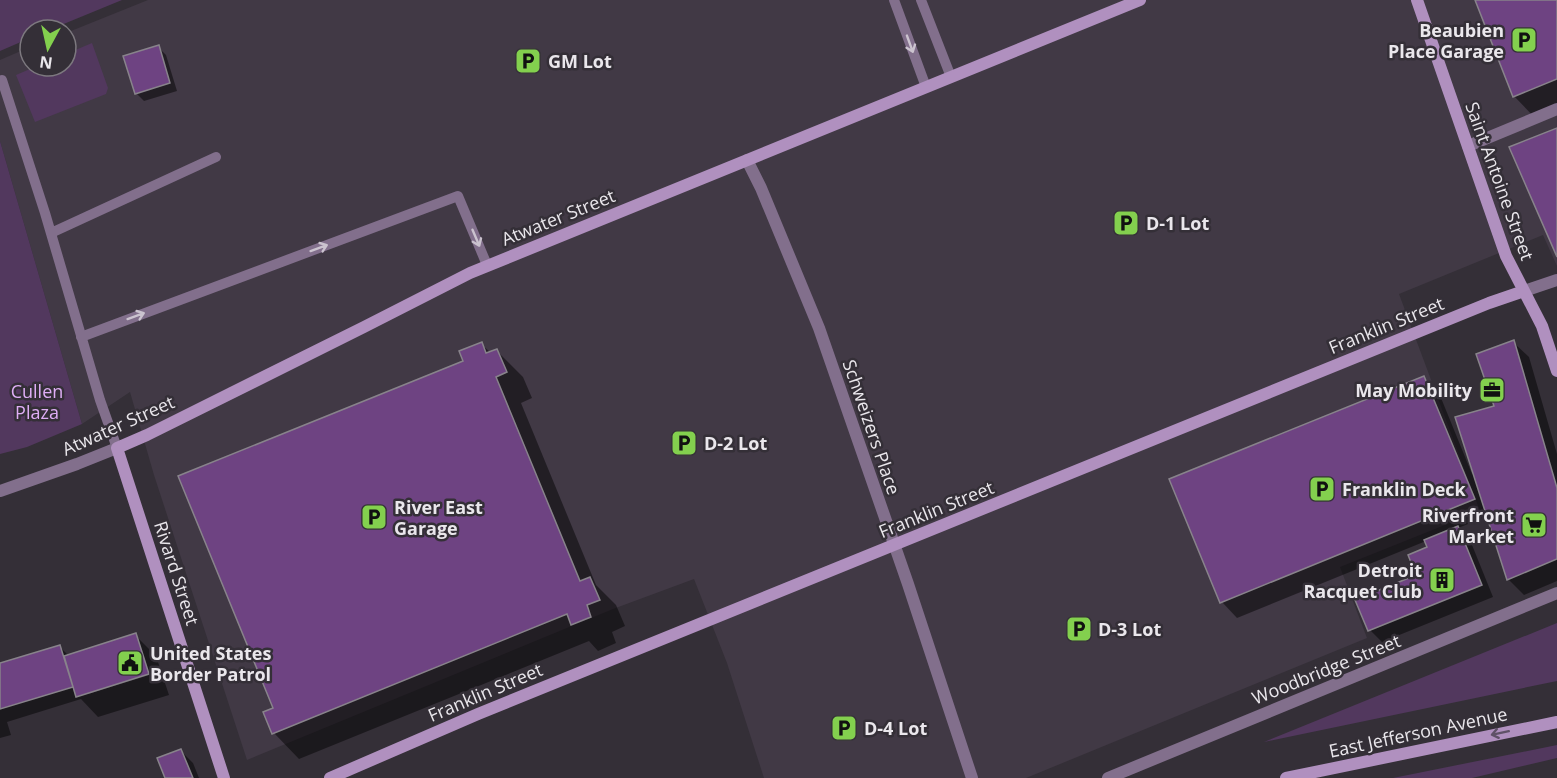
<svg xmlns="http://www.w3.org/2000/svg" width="1557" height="778" viewBox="0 0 1557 778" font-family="'Open Sans',sans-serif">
<rect width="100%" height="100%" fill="#342f37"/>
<path fill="#413945" d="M148 0H1557V266L1543 235 1399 294 1480 511 1340 567 1367 638 1026 778H764L727 663 694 579 613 609 247 760 154 475 130 392 82 424 0 141V60L30 47V66H66V33Z"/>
<path fill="#52385e" d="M0 0H122L49 30H30V38L0 51Z
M92 43 108 88 106 94 35 122 16 75 37 66H66V54Z
M0 141 82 424 27 447 0 454Z
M1557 623V681L1264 742Z
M1557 745V758L1472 778H1393Z"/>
<path fill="#0007" fill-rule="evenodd" d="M1476 0H1557V109L1535 118 1514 96Z
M158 47 166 55 177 91 144 101 136 93Z
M1513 342 1529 357 1557 454V581L1524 595 1508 579 1488 516 1458 528 1470 540 1493 597 1382 642 1370 630 1418 576 1428 548 1426 541 1237 618 1222 602 1424 378 1439 393 1472 474 1475 473 1496 407Z
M481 344 491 353 497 351 523 377 532 398 521 403 596 585 616 605 625 626 612 632 616 643 598 651 589 641 299 759 274 733 275 708 465 362Z
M135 635 156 656 169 695 98 717 81 699 7 722 11 735 0 738V665L60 647 69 656ZM155 670 156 673 88 694V691Z
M181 751 193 763 199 778H167Z"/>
<path fill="#6e4382" stroke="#88838b" stroke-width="1.5" d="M1475 0H1557V79L1513 97Z
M159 45 170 83 135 94 123 56Z
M1557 128V257L1509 147Z
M1514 340 1557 488V559L1507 580 1455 417 1494 406 1476 354Z
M482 342 486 353 497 349 507 372 496 377 580 581 590 577 600 600 587 605 591 617 571 625 567 614 272 734 263 712 273 708 178 476 463 361 459 351Z
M1424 376 1475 499 1220 603 1169 479Z
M1458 526 1482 585 1368 631 1355 600 1416 575 1408 555 1427 547 1424 540Z
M136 633 149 674 76 697 64 656Z
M60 645 73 687 0 709V663Z
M181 749 193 778H165L157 758Z"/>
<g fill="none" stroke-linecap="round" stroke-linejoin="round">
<path stroke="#826f8c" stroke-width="10" d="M894 0 926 87
M921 0 951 77
M2 80 45 213 100 400 117 448
M51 233 216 157
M81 337 458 196 487 265"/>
<path stroke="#826f8c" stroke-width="12" d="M1468 146 1557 109
M747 160 761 188 819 328 908 584 972 778
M1524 291 1557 280
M0 491 77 464 117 448
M1108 778 1557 593"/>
<path stroke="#b090bf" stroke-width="12" d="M1417 0 1506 256 1542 326 1557 371
M224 778 117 448 147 435 364 327 470 273 1140 0
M330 778 478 714 1489 303 1524 291
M1286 778 1557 722"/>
</g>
<defs><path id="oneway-shaft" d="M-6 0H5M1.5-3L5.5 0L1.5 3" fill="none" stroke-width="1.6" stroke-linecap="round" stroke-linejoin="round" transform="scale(1.5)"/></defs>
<g stroke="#cbc3cf">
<use href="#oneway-shaft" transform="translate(910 44) rotate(70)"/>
<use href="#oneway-shaft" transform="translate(476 238) rotate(67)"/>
<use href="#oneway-shaft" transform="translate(319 248) rotate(-20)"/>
<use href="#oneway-shaft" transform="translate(136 316) rotate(-20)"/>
</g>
<use stroke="#5f5167" href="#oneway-shaft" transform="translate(1500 733) rotate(168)"/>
<defs>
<g id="parking-square" transform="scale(1.35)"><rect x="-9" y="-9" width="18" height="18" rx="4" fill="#83d04e" stroke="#342f37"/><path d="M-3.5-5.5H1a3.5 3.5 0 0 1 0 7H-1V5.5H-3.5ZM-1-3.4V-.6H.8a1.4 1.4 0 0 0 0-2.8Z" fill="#111"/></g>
<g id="office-square" transform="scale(1.35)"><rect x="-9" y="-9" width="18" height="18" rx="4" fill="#83d04e" stroke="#342f37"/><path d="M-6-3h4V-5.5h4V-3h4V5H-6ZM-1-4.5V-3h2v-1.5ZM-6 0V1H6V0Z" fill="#111"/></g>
<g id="supermarket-square" transform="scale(1.35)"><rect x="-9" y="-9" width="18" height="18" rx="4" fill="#83d04e" stroke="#342f37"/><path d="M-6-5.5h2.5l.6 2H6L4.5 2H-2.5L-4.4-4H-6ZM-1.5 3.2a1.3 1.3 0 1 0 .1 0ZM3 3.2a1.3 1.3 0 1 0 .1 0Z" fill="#111"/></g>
<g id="building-square" transform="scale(1.35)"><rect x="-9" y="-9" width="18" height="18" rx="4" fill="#83d04e" stroke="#342f37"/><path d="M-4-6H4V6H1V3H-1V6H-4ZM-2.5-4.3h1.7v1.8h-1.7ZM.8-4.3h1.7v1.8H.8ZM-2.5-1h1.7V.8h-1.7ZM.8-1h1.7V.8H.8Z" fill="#111"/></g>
<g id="civic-square" transform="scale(1.35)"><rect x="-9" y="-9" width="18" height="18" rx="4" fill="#83d04e" stroke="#342f37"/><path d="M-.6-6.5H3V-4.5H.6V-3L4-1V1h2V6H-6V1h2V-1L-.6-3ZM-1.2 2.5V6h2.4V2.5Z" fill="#111"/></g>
</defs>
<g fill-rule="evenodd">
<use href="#parking-square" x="1524" y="40"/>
<use href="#parking-square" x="528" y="61"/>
<use href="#parking-square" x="1126" y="223"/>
<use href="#office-square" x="1492" y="390"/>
<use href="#parking-square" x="684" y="443"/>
<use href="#parking-square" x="1322" y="489"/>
<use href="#parking-square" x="374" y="517"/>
<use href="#supermarket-square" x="1534" y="525"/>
<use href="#building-square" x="1442" y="580"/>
<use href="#parking-square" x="1079" y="629"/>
<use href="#civic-square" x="130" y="663"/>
<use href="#parking-square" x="844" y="728"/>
</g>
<g text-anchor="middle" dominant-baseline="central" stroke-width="5" stroke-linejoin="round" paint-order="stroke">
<g font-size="18" font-weight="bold" fill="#eae7ec" stroke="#342f37" text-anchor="start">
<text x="1504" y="30" text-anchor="end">Beaubien<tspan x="1504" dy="21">Place Garage</tspan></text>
<text x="548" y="61">GM Lot</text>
<text x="1146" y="223">D-1 Lot</text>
<text x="1472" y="390" text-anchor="end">May Mobility</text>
<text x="704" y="443">D-2 Lot</text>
<text x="1342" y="489">Franklin Deck</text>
<text x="394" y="507">River East<tspan x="394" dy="21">Garage</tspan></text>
<text x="1514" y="515" text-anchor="end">Riverfront<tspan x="1514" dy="21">Market</tspan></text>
<text x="1422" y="570" text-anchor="end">Detroit<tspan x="1422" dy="21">Racquet Club</tspan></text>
<text x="1098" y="629">D-3 Lot</text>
<text x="150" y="653">United States<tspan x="150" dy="21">Border Patrol</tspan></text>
<text x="864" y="728">D-4 Lot</text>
</g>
<g font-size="18" fill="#eae7ec" stroke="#342f37">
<text transform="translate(1500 181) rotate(70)">Saint Antoine Street</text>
<text transform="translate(558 217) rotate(-22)">Atwater Street</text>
<text transform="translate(1386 325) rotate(-22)">Franklin Street</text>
<text transform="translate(118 425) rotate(-24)">Atwater Street</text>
<text transform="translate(872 427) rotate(71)">Schweizers Place</text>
<text transform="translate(936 509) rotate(-22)">Franklin Street</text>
<text transform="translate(177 573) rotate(72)">Rivard Street</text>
<text transform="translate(1326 669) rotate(-22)">Woodbridge Street</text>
<text transform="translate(485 692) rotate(-23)">Franklin Street</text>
<text transform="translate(1418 732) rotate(-12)">East Jefferson Avenue</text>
</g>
<g font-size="18" fill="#dfaef6" stroke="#342f37">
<text x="37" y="391">Cullen<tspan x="37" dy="21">Plaza</tspan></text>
</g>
</g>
<g transform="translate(48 48) rotate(188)"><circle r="28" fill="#342f37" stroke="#7d797f" stroke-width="1.5"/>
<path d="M0-4.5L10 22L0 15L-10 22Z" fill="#83d04e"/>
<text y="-9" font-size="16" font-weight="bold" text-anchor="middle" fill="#eae7ec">N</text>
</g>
</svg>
